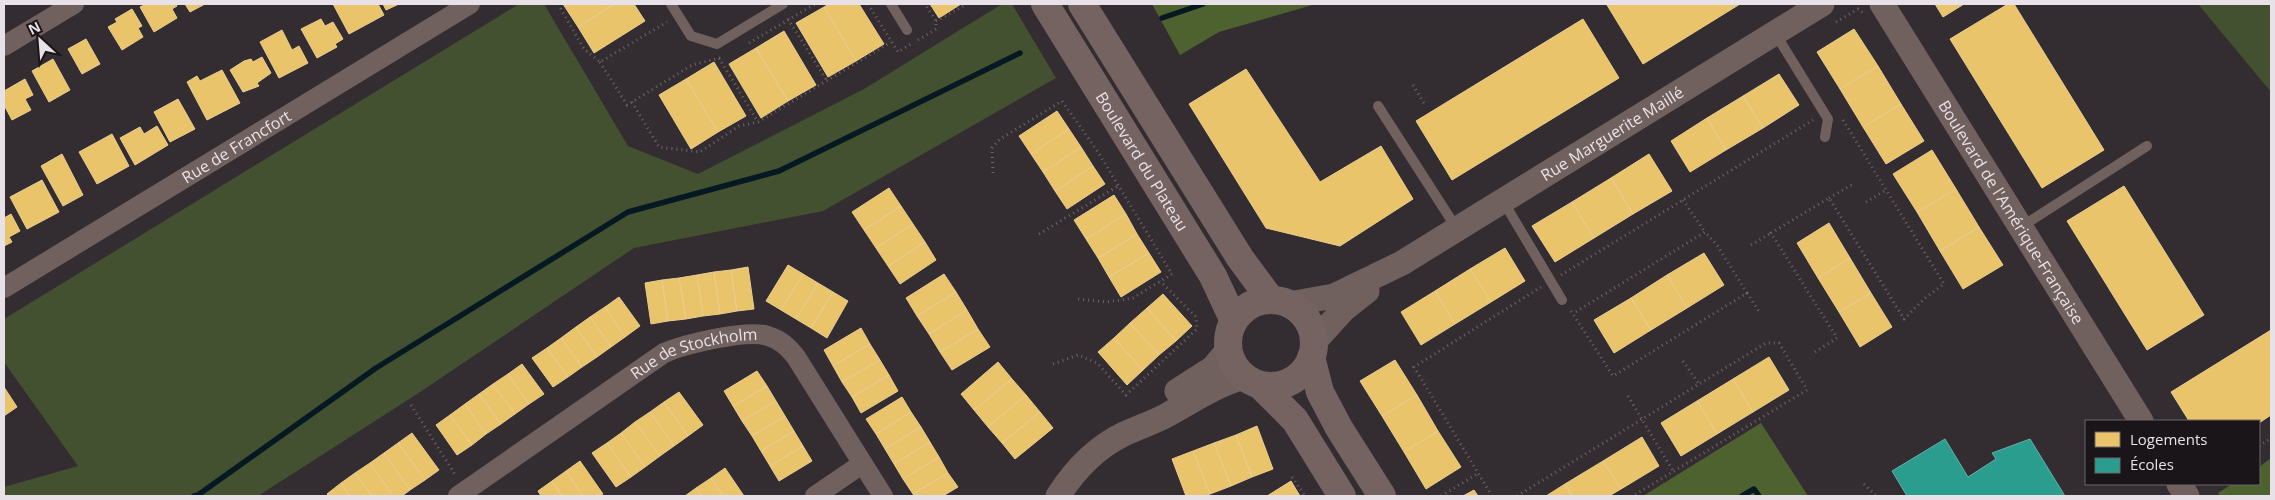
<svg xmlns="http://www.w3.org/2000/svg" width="2275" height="500" viewBox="0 0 2275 500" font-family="'Open Sans',sans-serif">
<rect width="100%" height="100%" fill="#332d32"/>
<path fill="#435130" d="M519 4H544L628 146 698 174 864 89 1002 4H1012L1056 78 823 211 634 248 417 394 258 496H4V487L78 466 4 362V319Z
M2198 4H2271V92Z"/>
<path fill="#4d622f" d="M1152 4H1316L1219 32 1180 55Z
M1761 423 1808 496H1643Z
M2271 458V496H2220L2218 493 2232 484H2259V467Z"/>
<path fill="#e9c46a" stroke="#e9cd90" d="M146 4H176L177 6 172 9 177 18 154 32 140 7Z
M185 4H205L190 12Z
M333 4H378L384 15 349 34Z
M383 4H399L386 10Z
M563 4H614L578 27Z
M614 4H634L645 21 594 53 578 27Z
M829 4H859L884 44 856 61 824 7Z
M930 4H961L939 18Z
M1609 4H1740L1643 64 1607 5Z
M1935 4H1964L1943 17Z
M2008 4H2014L2104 150 2042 188 1950 39Z
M824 7 856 61 828 77 796 23Z
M132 9 142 26 138 28 143 37 122 50 108 27 117 22 115 19Z
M321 19 325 26 333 22 343 39 335 44 337 47 317 58 301 29Z
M1583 19 1619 78 1452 180 1416 121Z
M1854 29 1878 66 1840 89 1817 52Z
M282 30 292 50 299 46 308 63 279 78 260 42Z
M784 31 816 85 788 101 756 48Z
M86 39 100 64 82 74 68 49Z
M756 48 788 101 761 118 729 64Z
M262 57 271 73 257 83 259 86 243 92 230 70 244 61 251 59 253 62Z
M53 59 70 90 49 102 32 71Z
M714 62 746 116 718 132 686 79Z
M1878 66 1901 104 1863 127 1840 89Z
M1246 69 1320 182 1381 146 1413 199 1340 246 1266 228 1189 104Z
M222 70 240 103 207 120 187 82 197 76 200 81Z
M1779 74 1799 105 1763 128 1743 96Z
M25 79 33 95 25 99 31 110 12 120 4 105V91Z
M686 79 718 132 691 149 659 95Z
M1743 96 1763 128 1726 150 1707 118Z
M178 99 195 129 170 142 154 112Z
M1901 104 1924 141 1886 164 1863 127Z
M1057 111 1069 129 1031 154 1019 136Z
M1707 118 1726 150 1690 172 1671 141Z
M157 126 168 145 135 165 120 138 140 127 144 134Z
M1069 129 1081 147 1043 172 1031 154Z
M112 134 129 166 97 184 79 152Z
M1081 147 1093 166 1055 191 1043 172Z
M1932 150 1956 189 1917 212 1893 174Z
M62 154 83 195 63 206 41 166Z
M1649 154 1672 191 1633 214 1611 178Z
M1093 166 1105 184 1067 209 1055 191Z
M1611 178 1633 214 1594 238 1572 202Z
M42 180 59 212 27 229 10 197Z
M2124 186 2204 315 2147 350 2067 221Z
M889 188 901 206 864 230 852 212Z
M1956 189 1979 227 1940 251 1917 212Z
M1114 195 1126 214 1086 239 1074 220Z
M1572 202 1594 238 1555 262 1532 226Z
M901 206 913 224 876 248 864 230Z
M11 214 20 231 9 237 12 242 4 246V218Z
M1126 214 1137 234 1098 258 1086 239Z
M1829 223 1850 258 1818 278 1797 243Z
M913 224 925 242 888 266 876 248Z
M1979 227 2003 265 1963 289 1940 251Z
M1137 234 1149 253 1109 277 1098 258Z
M925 242 936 260 900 284 888 266Z
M1505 248 1525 281 1491 302 1470 269Z
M1149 253 1161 272 1121 297 1109 277Z
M1704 253 1724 285 1687 308 1667 275Z
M1850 258 1871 293 1839 312 1818 278Z
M788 265 803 274 781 310 766 301Z
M748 267 754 309 737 311 731 270Z
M1470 269 1491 302 1455 324 1435 291Z
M731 270 737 311 720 314 714 272Z
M714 272 720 314 703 316 697 275Z
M803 274 818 283 796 319 781 310Z
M944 274 956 292 917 316 906 298Z
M697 275 703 316 686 319 679 278Z
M1667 275 1687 308 1651 330 1631 298Z
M679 278 686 319 668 321 662 280Z
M662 280 668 321 651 324 645 283Z
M818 283 833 292 811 328 796 319Z
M1435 291 1455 324 1421 345 1401 312Z
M833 292 848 301 827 338 811 328Z
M956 292 967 310 929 334 917 316Z
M1871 293 1892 327 1860 347 1839 312Z
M1163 294 1192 326 1176 341 1147 308Z
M619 297 640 326 625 337 605 307Z
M1631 298 1651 330 1614 353 1594 320Z
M605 307 625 337 611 347 590 317Z
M1147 308 1176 341 1159 355 1130 323Z
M967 310 978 329 940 352 929 334Z
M590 317 611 347 597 357 576 327Z
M1130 323 1159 355 1143 370 1114 338Z
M576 327 597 357 582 367 561 338Z
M861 328 870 344 833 366 824 350Z
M978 329 990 347 952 370 940 352Z
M2271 330V415L2259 423V421H2189L2171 392Z
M561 338 582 367 568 377 547 348Z
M1114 338 1143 370 1127 385 1098 352Z
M870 344 880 360 842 382 833 366Z
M547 348 568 377 553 387 532 358Z
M1769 357 1789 390 1753 412 1733 379Z
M880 360 889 375 852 397 842 382Z
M1395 360 1417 395 1382 416 1360 381Z
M998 362 1012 379 974 410 961 394Z
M522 364 544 394 529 404 508 374Z
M757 371 767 386 733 406 724 391Z
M508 374 529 404 515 414 493 384Z
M889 375 898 391 861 413 852 397Z
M1012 379 1026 395 988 427 974 410Z
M1733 379 1753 412 1717 434 1697 401Z
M493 384 515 414 501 424 479 394Z
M767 386 776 401 742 421 733 406Z
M4 387 17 407 4 416Z
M679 392 703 425 688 436 664 402Z
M479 394 501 424 486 434 465 404Z
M1026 395 1040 412 1002 443 988 427Z
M1417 395 1438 431 1404 452 1382 416Z
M902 397 911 412 876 434 866 419Z
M776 401 785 416 752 436 742 421Z
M1697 401 1717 434 1681 456 1661 423Z
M664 402 688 436 674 446 650 412Z
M465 404 486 434 472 445 450 415Z
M650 412 674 446 660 456 635 422Z
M911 412 921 427 885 449 876 434Z
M1040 412 1053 428 1015 459 1002 443Z
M450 415 472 445 457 455 436 425Z
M785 416 794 431 761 451 752 436Z
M635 422 660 456 645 467 621 433Z
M1257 426 1273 469 1252 477 1236 435Z
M921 427 930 442 894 464 885 449Z
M794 431 803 446 770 466 761 451Z
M1438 431 1461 467 1426 489 1404 452Z
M412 433 439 470 425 480 398 443Z
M621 433 645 467 631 477 607 443Z
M1236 435 1252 477 1231 486 1214 443Z
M1642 437 1659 466 1621 489 1603 461Z
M930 442 939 457 903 479 894 464Z
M398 443 425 480 410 490 384 453Z
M607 443 631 477 616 487 592 453Z
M1214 443 1231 486 1210 494 1193 451Z
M803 446 812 461 779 481 770 466Z
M1193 451 1210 494 1204 496H1186L1172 459Z
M384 453 410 490 402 496H393L370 463Z
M939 457 948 473 913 494 903 479Z
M580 461 603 494 599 496H583L566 471Z
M1603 461 1621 489 1609 496H1572L1565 484Z
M370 463 393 496H372L355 473Z
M725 468 744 496H723L711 478Z
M566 471 583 496H562L552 481Z
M355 473 372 496H350L341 483Z
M948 473 958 487 943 496H914L913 494Z
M711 478 723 496H702L696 488Z
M552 481 562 496H541L538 491Z
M1291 481 1300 496H1267Z
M341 483 350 496H329L327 494Z
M1565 484 1572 496H1546Z
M696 488 702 496H685Z
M1474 490 1478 496H1463Z"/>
<path fill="#2a9d8f" stroke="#63b1a9" d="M1945 439 1968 477 1996 459 1992 453 2030 439 2065 496H1907L1892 471Z"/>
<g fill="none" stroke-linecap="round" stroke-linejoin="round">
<path stroke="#061922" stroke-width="5.5" d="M1162 18 1203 4
M194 496 198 495 376 368 628 212 779 171 1020 53
M1742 496 1754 489 1759 496"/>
<path stroke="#6f6465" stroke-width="3" stroke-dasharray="1 4" stroke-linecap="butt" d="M558 4 584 49 600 62 667 22
M868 4 898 52 911 44
M788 19 827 81
M936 21 967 4
M1836 22 1858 9 1863 13
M918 40 936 29V21L925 4
M749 43 815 4
M719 58 758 122
M600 62 627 105 692 65 724 57
M1413 85 1425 105
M632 102 659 147 700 152 739 126 758 122 891 42
M993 173 992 148 1000 139 1062 101 1098 152 1172 274 1133 298 1107 302 1078 299
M1829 198 1855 183
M1683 200 1705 232
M1866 202 1886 190
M1039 234 1118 186
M1751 245 1771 233
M1561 275 1813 120
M1747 293 1760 313
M1571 311 1613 376 1747 293 1717 245 1705 232 1574 313
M1815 352 1837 338 1771 233 1829 198 1904 319 1925 298 1944 284 1843 120
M1683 361 1699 384
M1053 364 1078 355 1097 363 1126 395 1197 329 1196 317 1160 281
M1628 396 1673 471
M411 405 456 476
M2259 446 2271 438
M1292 477 1305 496
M1864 484 1876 496
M1441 496 1477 474
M1492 496 1414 367 1541 287
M1517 496 1766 343H1779L1807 390 1633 496"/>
<path stroke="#71615e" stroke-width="10" d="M671 4 691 36 717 44 783 4
M891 4 907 30
M1775 33 1828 119 1825 137
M1378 106 1457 229
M1503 201 1562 300
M2021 227 2147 146"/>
<g stroke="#71615e" stroke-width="20">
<path d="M4 46 74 4"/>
<path id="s1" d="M4 288 470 4"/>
<path id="s2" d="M458 496 664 353C685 344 747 329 768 336 781 340 788 347 796 357L883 496"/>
<path d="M815 496 862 464"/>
</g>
<g stroke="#71615e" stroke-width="25">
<path id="s3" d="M1882 4 2141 421"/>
<path id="s4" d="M1289 304 1334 296 1402 263 1822 4"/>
<path d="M1314 342 1343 310 1367 291"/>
<path d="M1177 391 1213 368 1228 350"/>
<path d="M2179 484 2187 496"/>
<path d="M1058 496C1074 471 1097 447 1124 434 1139 427 1155 422 1169 414 1194 400 1216 385 1244 377"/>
</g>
<g stroke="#746360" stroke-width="28">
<path id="s5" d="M1045 4 1213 276 1234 321"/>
<path d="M1082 4 1240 258 1271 300"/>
<circle cx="1271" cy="343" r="43"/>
<path d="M1311 357 1320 392 1339 428 1382 496"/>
<path d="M1260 385 1295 420 1342 496"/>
</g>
</g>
<g text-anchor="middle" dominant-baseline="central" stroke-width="5" stroke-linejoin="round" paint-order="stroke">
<g font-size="16" fill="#e8e1e7" stroke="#191519">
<text stroke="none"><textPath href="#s4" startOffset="368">Rue Marguerite Maillé</textPath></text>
<text stroke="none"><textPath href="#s1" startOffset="272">Rue de Francfort</textPath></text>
<text stroke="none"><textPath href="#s5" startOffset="185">Boulevard du Plateau</textPath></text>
<text stroke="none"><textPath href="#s3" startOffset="245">Boulevard de l'Amérique-Française</textPath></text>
<text stroke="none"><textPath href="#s2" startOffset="279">Rue de Stockholm</textPath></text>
</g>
</g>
<rect width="2275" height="500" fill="none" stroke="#e8e1e7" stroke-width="10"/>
<rect x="2085" y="420" width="175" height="65" fill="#191519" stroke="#6c676b"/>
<rect x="2095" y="432" width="25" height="15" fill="#e9c46a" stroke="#6c676b"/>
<text x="2130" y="445" font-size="15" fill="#e8e1e7">Logements</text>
<rect x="2095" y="458" width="25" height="15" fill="#2a9d8f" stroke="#6c676b"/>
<text x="2130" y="470" font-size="15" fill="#e8e1e7">Écoles</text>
<g transform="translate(40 40) rotate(334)" stroke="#191519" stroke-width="4" paint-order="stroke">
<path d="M0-4L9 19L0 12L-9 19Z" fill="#e8e1e7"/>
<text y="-8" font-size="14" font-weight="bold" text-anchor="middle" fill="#e8e1e7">N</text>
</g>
</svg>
